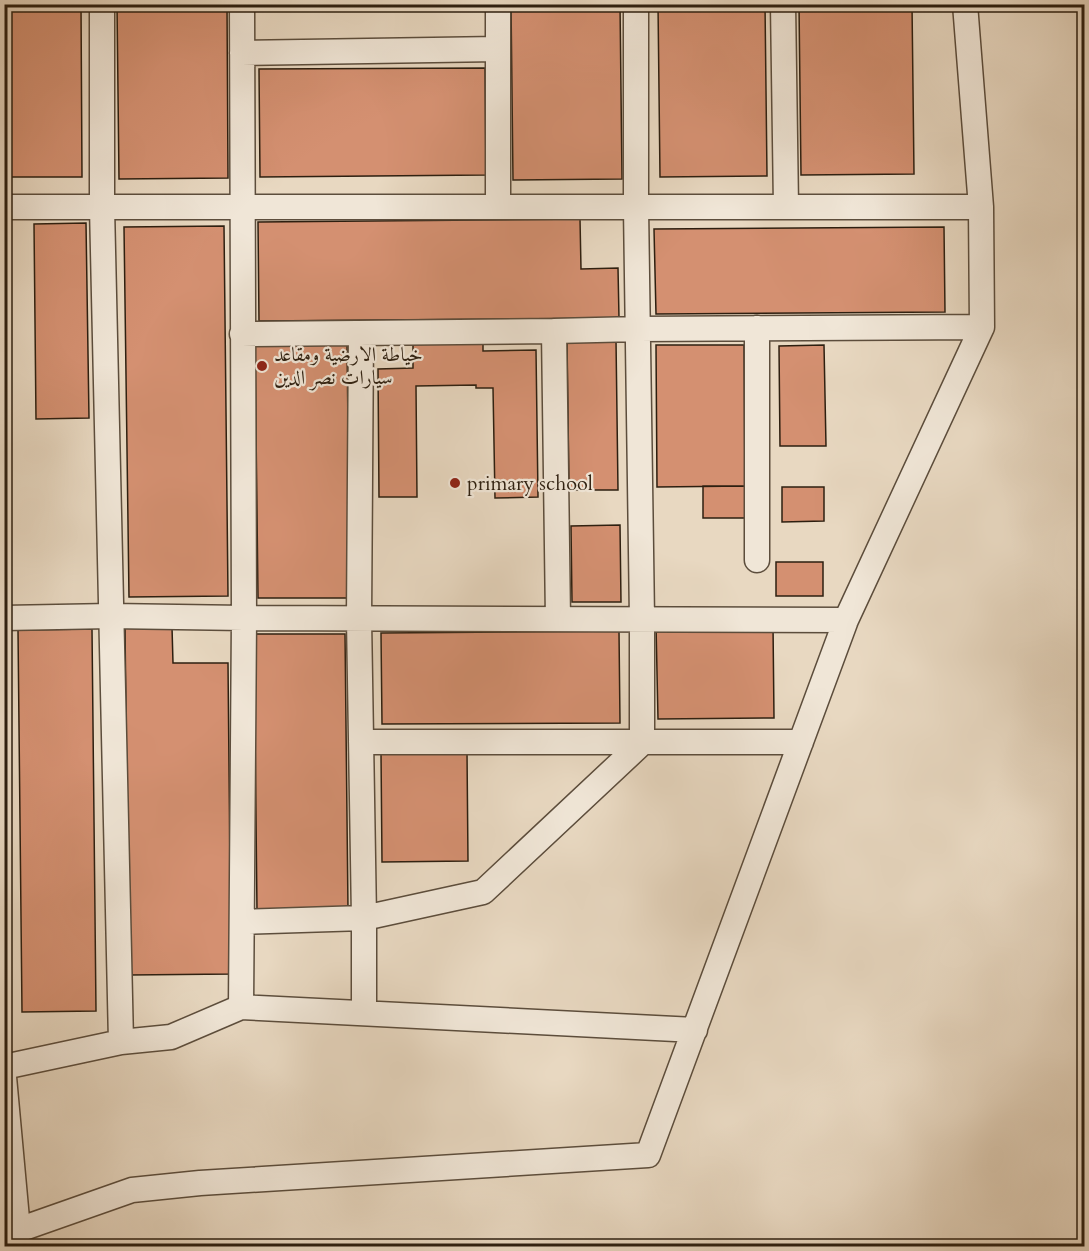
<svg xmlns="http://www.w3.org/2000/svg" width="1089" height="1251" viewBox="0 0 1089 1251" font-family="Cardo,Amiri,serif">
<rect width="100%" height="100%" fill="#e8d8c1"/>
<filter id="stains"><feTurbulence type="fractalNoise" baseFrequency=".00333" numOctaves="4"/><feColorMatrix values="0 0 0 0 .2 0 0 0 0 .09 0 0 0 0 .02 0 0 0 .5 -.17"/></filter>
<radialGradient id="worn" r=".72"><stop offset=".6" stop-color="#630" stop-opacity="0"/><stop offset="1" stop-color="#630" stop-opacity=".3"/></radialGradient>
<path fill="#d49071" stroke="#2d1f10" stroke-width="1.5" d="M4 4H81L82 177H4Z
M117 4H227L228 178 119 179Z
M511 4H620L622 179 513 180Z
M658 4H765L767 176 660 177Z
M799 4H912L914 174 801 175Z
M485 68 486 175 260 177 259 69Z
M580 219 581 269 618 268 619 318 259 321 258 222Z
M86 223 89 418 36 419 34 224Z
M224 226 228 596 129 597 124 227Z
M944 227 945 312 656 314 654 229Z
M567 340H616L618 490H569Z
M347 344 350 598H258L255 345Z
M413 344H483V351L536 350 538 497 495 498 493 388H476V385L416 386 417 497H379L378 369 413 368Z
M656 345H744L745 486 657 487Z
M824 345 826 446H780L779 346Z
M703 486H745L746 518H703Z
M782 487H824V521L782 522Z
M620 525 621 602H572L571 526Z
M776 562H823V596H776Z
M656 625H773L774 718 658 719Z
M172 627 173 663H228L231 974 129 975 125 628Z
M92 629 96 1011 22 1012 18 630Z
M619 631 620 723 382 724 381 633Z
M254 634H345L348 910 257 911Z
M467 752 468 861 382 862 381 753Z"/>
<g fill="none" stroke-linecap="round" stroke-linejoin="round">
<g stroke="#5c4d3c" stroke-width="27">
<path id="street" d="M102 4V207L121 1042
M498 4V207
M783 4 786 207
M242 53 498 49
M4 207H981
M757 328V560
M554 331 558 619
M361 333 359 619 364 918V1013
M242 334 554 331 638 329 982 327
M4 618 111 616 244 618 846 620
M361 742H801
M242 922 364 918 483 892 642 743V619L636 207V4
M241 1007 244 618 242 4
M4 1067 121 1042 171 1037 241 1007 695 1030
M4 1077 18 1230
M4 1235 132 1190 200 1183 648 1155 846 620 982 327 981 207 965 4"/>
</g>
<use href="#street" stroke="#f0e6d7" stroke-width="24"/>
</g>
<g fill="#8f2418" stroke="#f0e6d7" stroke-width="2">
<circle cx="262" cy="366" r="6"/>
<circle cx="455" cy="483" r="6"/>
</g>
<g text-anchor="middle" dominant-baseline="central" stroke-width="4.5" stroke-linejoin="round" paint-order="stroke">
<g font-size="20" fill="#2d1f10" stroke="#f0e6d7" text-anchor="start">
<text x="274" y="354">خياطة الارضية ومقاعد<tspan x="274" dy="23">سيارات نصر الدين</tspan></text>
<text x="467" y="483">primary school</text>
</g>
</g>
<rect width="1089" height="1251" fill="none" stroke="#e8d8c1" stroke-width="24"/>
<rect x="6" y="6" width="1077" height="1239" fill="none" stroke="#2d1f10" stroke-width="3"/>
<rect x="12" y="12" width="1065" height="1227" fill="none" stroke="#2d1f10" stroke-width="1.5"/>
<rect width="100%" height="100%" filter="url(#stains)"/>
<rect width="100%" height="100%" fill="url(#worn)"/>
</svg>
